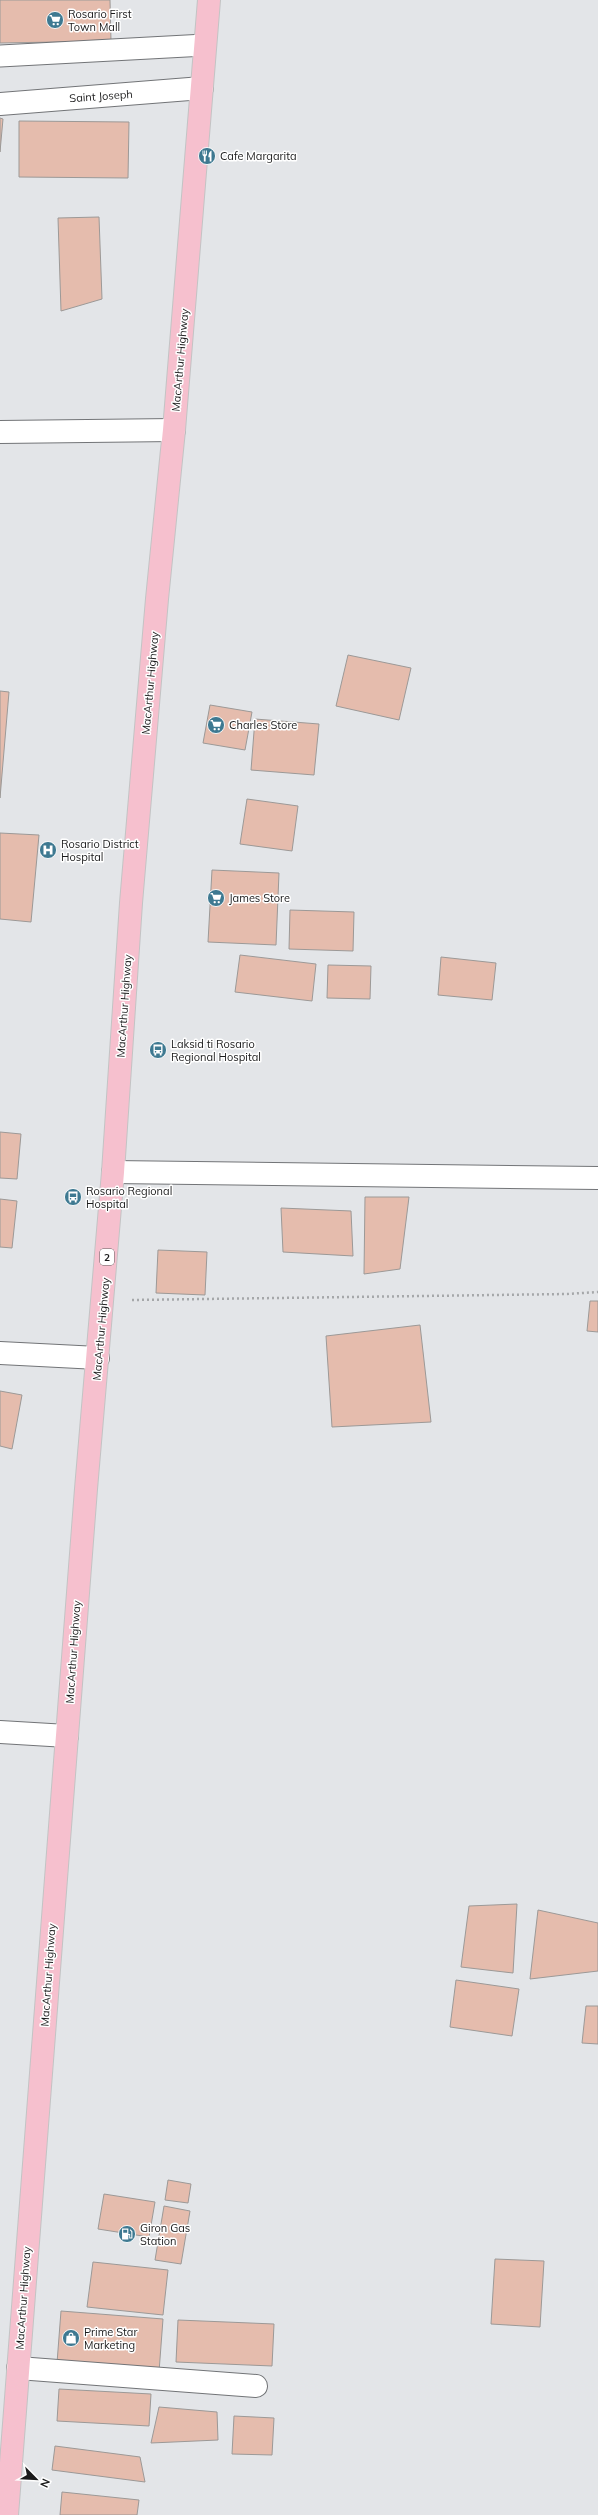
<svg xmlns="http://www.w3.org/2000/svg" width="598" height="2515" viewBox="0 0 598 2515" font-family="Mulish,sans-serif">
<rect width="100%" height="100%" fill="#e3e5e8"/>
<path fill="#e5bcad" stroke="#9c9997" d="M0 0H110L111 41 0 43Z
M0 118 3 119 0 152Z
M19 121 129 122 128 178 19 177Z
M99 217 102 299 61 311 58 218Z
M348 655 411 668 399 720 336 706Z
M0 691 9 692 0 798Z
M210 705 252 712 245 750 203 743Z
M255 719 319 724 314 775 251 770Z
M247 799 298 806 292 851 240 844Z
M0 833 39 835 31 922 0 919Z
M212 870 279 873 276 945 208 942Z
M290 910 354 912 353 951 289 949Z
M240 955 316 964 312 1001 235 992Z
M441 957 496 963 492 1000 438 995Z
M328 965 371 966 370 999 327 998Z
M0 1132 21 1134 17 1179 0 1178Z
M365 1197H409L400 1269 364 1274Z
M0 1199 17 1201 12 1248 0 1247Z
M281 1208 351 1211 353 1256 283 1252Z
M158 1250 207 1252 205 1295 156 1293Z
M590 1301H598V1332L587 1331Z
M420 1325 431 1422 332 1427 326 1336Z
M0 1391 22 1395 12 1449 0 1446Z
M517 1904 513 1973 461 1967 469 1906Z
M538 1910 598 1923V1971L530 1979Z
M456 1980 519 1989 512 2036 450 2027Z
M586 2006H598V2044L582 2043Z
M168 2180 191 2184 188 2203 165 2200Z
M104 2194 155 2202 149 2237 98 2229Z
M164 2206 190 2211 181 2264 155 2260Z
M495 2259 544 2261 540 2327 491 2324Z
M93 2262 168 2270 163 2315 87 2307Z
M61 2311 163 2319 159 2372 57 2363Z
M178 2320 274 2324 272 2366 176 2362Z
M59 2389 151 2394 149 2426 57 2421Z
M159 2407 217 2412 218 2440 151 2443Z
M234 2416 274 2418 272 2455 232 2454Z
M55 2446 140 2457 145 2482 52 2470Z
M62 2492 139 2500 137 2515H60Z"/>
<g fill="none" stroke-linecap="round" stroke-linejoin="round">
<g stroke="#727477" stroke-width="23">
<path id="service" d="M0 56 205 45"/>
</g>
<g stroke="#727477" stroke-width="24">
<path id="minor" d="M0 104 202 88
M0 432 174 430
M113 1172 598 1178
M0 1353 98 1358
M0 1732 67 1736
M18 2368 256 2386"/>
</g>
<g stroke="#c3c3c4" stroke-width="24">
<path id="trunk" d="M7 2515 86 1489 113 1172 131 903 157 599 174 430 209 0"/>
</g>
<path stroke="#a5a7a9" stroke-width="2.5" stroke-dasharray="2 3" stroke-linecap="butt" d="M132 1300 567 1294 598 1292"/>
<use href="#service" stroke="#fff" stroke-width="21"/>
<use href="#minor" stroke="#fff" stroke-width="22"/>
<use href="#trunk" stroke="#f6c0ce" stroke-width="22"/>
</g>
<defs>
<g id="supermarket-disc" transform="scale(0.9)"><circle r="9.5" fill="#3e7991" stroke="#fff"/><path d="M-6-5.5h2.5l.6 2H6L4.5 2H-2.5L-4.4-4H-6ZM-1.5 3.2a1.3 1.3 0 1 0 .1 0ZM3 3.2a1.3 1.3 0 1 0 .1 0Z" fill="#fff"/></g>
<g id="restaurant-disc" transform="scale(0.9)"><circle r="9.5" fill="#3e7991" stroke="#fff"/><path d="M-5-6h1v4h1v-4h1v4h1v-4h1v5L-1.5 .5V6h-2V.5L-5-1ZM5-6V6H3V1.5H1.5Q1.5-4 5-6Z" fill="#fff"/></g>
<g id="hospital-disc" transform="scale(0.9)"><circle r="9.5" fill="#3e7991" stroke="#fff"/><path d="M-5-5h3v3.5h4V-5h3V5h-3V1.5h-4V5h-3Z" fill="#fff"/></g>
<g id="bus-disc" transform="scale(0.9)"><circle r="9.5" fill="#3e7991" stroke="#fff"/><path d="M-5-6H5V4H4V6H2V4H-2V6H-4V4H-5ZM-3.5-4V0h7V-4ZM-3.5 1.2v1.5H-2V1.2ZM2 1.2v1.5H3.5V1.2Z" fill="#fff"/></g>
<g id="fuel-disc" transform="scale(0.9)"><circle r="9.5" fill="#3e7991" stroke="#fff"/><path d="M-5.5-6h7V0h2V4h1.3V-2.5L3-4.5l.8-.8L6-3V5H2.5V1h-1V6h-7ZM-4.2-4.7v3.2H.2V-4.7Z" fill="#fff"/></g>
<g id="shop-disc" transform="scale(0.9)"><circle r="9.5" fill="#3e7991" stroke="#fff"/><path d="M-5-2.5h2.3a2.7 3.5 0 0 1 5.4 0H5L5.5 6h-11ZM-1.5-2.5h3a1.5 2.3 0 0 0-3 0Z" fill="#fff"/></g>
</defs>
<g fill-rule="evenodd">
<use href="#supermarket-disc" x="55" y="20"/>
<use href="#restaurant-disc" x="207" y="156"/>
<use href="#supermarket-disc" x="216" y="725"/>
<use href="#hospital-disc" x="48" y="850"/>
<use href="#supermarket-disc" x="216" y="898"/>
<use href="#bus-disc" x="158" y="1050"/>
<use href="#bus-disc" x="73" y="1197"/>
<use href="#fuel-disc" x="127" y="2234"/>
<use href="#shop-disc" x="71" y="2338"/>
</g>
<g text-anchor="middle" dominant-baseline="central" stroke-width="3" stroke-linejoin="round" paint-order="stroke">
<rect fill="#fff" stroke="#5f5f5f" stroke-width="1" x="100" y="1249" width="14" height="16" rx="3"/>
<g font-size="10" font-weight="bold" fill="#1a1a1b">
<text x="107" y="1257">2</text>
</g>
<g font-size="11" fill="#1a1a1b" stroke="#fff" text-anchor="start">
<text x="68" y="14">Rosario First<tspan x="68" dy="13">Town Mall</tspan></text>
<text x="220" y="156">Cafe Margarita</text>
<text x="229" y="725">Charles Store</text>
<text x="61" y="844">Rosario District<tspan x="61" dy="13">Hospital</tspan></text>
<text x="229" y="898">James Store</text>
<text x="171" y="1044">Laksid ti Rosario<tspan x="171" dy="13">Regional Hospital</tspan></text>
<text x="86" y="1191">Rosario Regional<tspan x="86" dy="13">Hospital</tspan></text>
<text x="140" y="2228">Giron Gas<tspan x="140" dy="13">Station</tspan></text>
<text x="84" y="2332">Prime Star<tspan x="84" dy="13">Marketing</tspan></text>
</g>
<g font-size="11" fill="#1a1a1b" stroke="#fff">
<text transform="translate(101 96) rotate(-4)">Saint Joseph</text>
<text transform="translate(180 360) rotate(-85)">MacArthur Highway</text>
<text transform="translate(150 683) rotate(-85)">MacArthur Highway</text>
<text transform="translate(124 1006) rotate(-86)">MacArthur Highway</text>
<text transform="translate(101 1329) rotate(-85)">MacArthur Highway</text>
<text transform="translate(73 1652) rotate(-86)">MacArthur Highway</text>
<text transform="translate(48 1975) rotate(-86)">MacArthur Highway</text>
<text transform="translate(23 2298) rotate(-86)">MacArthur Highway</text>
</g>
</g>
<g transform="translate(36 2479) rotate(114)" stroke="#ffffff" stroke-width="3" paint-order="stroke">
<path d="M0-3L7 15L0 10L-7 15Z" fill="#1a1a1b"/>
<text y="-6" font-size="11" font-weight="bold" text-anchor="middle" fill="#1a1a1b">N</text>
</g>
</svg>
